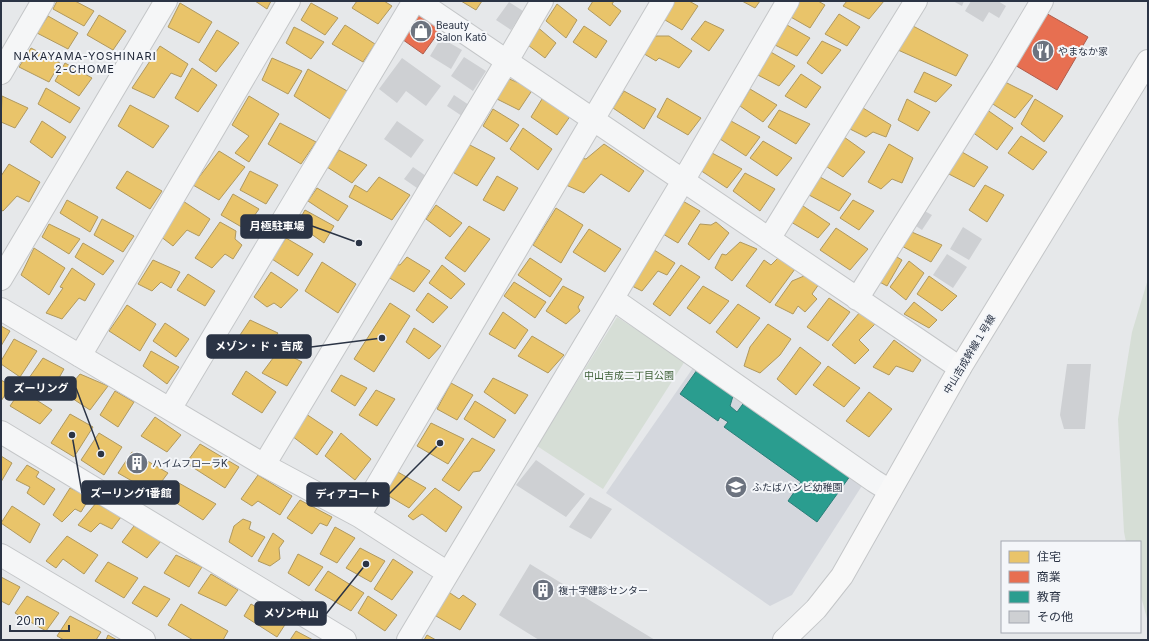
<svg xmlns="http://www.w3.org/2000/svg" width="1149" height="641" viewBox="0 0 1149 641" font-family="Inter,'Noto Sans JP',sans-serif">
<rect width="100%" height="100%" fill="#e6e8ea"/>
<path fill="#d4d7dd" d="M695 365 865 481 792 595 770 606 606 493Z"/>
<path fill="#d6ded6" d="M1148 279V622L1140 593V542H1126L1124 532 1118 419 1132 332Z
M617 317 685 361 603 489 537 446Z"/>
<path fill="#e9c46a" stroke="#b0995f" d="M57 1H75L94 11 84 26 53 9Z
M255 1H271L267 9Z
M357 1H384L392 6 378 24 352 8Z
M461 1H482L476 10Z
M593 1H614L612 4 621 11 610 26 588 9Z
M671 1H689L698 6 682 30 660 17Z
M742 1H760L755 8Z
M799 1H818L825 5 810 28 789 16Z
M847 1H884L869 19 843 6Z
M180 3 212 22 199 43 168 27Z
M311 3 338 18 325 35 301 20Z
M557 4 577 20 566 38 546 21Z
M839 14 860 27 847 46 825 34Z
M99 15 126 31 113 50 87 35Z
M48 16 78 33 68 49 37 33Z
M705 21 724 30 709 51 691 39Z
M345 25 375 44 363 62 332 44Z
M535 25 556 43 545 58 524 42Z
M787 25 810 38 797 56 775 45Z
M584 26 607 41 596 58 573 42Z
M913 26 968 55 956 76 898 50Z
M294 27 324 42 311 59 286 43Z
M217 30 239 43 216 72 199 60Z
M651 36H669L692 51 679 68 659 58 656 61 641 52Z
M822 41 841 50 822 74 807 63Z
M160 46 188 64 181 77 171 73 154 98 132 88Z
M31 48 60 63 49 82 19 67Z
M769 51 795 66 779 86 754 73Z
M272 58 302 71 288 94 262 80Z
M65 63 92 78 79 96 55 81Z
M192 68 217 85 198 112 175 98Z
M308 69 349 92 330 119 294 96Z
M924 72 952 85 936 102 914 92Z
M801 74 821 87 806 108 785 96Z
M507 78 533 89 519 110 495 98Z
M1005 82 1033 96 1015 118 988 101Z
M46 88 80 108 70 123 38 104Z
M750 89 777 105 763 122 740 106Z
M624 91 656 109 644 129 613 108Z
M2 96 28 108 15 128 1 122Z
M249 96 279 114 249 162 235 153 249 136 232 125Z
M667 98 701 118 688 135 657 117Z
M542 99 571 115 557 135 531 117Z
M907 99 930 112 918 131 898 120Z
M1035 99 1063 116 1044 142 1021 124Z
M130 105 169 126 153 148 118 126Z
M858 105 891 125 886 137 873 132 866 137 844 126Z
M983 107 1013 128 997 150 968 129Z
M493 109 519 125 507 142 483 126Z
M779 110 810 124 796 144 768 127Z
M42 121 66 137 52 158 30 142Z
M731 121 760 137 746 156 720 139Z
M280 123 316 142 301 164 268 144Z
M523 128 552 149 538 170 510 149Z
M1021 136 1047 152 1033 170 1008 153Z
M844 137 865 152 843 177 824 165Z
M763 141 792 158 777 176 750 158Z
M466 143 495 158 477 186 449 170Z
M604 144 644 171 629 192 601 174 584 193 566 185 580 158 586 159Z
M889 144 913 158 902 183 892 179 881 189 868 182Z
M339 150 367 165 352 183 327 167Z
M219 151 245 167 219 200 193 185Z
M962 152 988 167 974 187 945 172Z
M712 153 742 169 727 188 700 170Z
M9 164 40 182 29 202 17 196 3 211 1 210V176Z
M127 171 162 191 150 209 116 188Z
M250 171 278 185 266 204 240 190Z
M745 173 775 189 760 211 733 191Z
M497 176 518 188 504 211 483 200Z
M379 177 410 195 392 220 349 197 355 185 367 192Z
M820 177 851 194 839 211 809 195Z
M985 185 1004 195 987 222 969 210Z
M317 188 348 206 338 221 308 201Z
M233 194 259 209 245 229 221 215Z
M67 200 98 217 90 232 60 213Z
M681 200 700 211 678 243 658 231Z
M853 200 874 211 859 230 840 218Z
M183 201 210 219 199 236 187 230 173 246 160 236Z
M800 204 830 224 818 238 791 222Z
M436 205 462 223 450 237 426 219Z
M556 208 583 225 561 263 533 245Z
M305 210 334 226 324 243 297 224Z
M102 219 134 236 123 252 94 235Z
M220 222 236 231 235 239 242 245 233 259 225 254 212 268 195 258Z
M716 222 729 233 709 260 688 244 700 224 711 225Z
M49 224 80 239 69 254 42 237Z
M469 226 490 239 465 272 445 258Z
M836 228 868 249 850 270 820 250Z
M589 229 621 249 605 272 573 252Z
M907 230 942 245 931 262 900 245Z
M286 238 313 254 298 276 272 259Z
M740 242 757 249 732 281 715 268 722 254 726 255Z
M83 243 114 261 103 275 75 257Z
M34 248 65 268 49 295 21 275Z
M651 248 675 263 667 275 658 271 642 291 628 284Z
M890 253 902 260 887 286 874 279Z
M407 257 430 271 414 292 386 276 392 264 400 265Z
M530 258 562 279 550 297 518 275Z
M778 258 795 269 770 303 746 286 764 260 771 265Z
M153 260 180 272 171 288 161 282 152 291 138 284Z
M909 261 924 273 906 300 890 287Z
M322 262 356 284 338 313 305 291Z
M442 265 465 284 451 299 429 283Z
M681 265 700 277 670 316 653 304Z
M72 268 95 284 85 301 79 298 62 319 46 313 63 288 60 287Z
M271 272 298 290 281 308 274 303 267 307 254 297Z
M188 274 215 291 205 306 177 290Z
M804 276 819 284 812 294 817 299 805 312 798 306 793 314 775 305 792 281Z
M929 276 957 296 942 311 917 294Z
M514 282 546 302 535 318 504 296Z
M563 286 584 297 578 307 580 311 566 324 546 311Z
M703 286 729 301 710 324 687 308Z
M428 293 448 307 433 323 416 310Z
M829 298 850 312 828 341 807 327Z
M914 302 937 320 929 328 904 314Z
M390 303 410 316 374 372 354 359Z
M738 304 760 318 737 348 716 332Z
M127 305 156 324 140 351 109 331Z
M503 312 528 330 515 349 489 334Z
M860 312 875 324 859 340 869 350 855 364 832 345Z
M250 320 278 333 266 350 240 335Z
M165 323 189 339 176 357 153 341Z
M768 324 791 339 780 355 760 373 744 366 750 347Z
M1 326 10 331 1 346Z
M414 328 441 346 429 359 406 342Z
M532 336 564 355 548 373 518 356Z
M14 339 37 351 20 377 1 364V361Z
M894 340 921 360 913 372 896 366 889 375 873 367Z
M800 347 821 363 796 395 777 379Z
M279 350 302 362 287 386 262 373Z
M151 351 179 367 167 384 143 366Z
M43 358 64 369 51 392 29 378Z
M828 366 860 388 844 407 813 385Z
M246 371 276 392 262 413 232 394Z
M80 374 108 386 90 410 64 393Z
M341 375 367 388 355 406 331 391Z
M493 378 528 395 515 414 484 392Z
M1 380 11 386 1 401Z
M451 383 473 395 457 420 437 409Z
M21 390 52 410 40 424 10 406Z
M376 390 395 399 377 426 359 415Z
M115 391 134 402 118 427 100 415Z
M869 392 892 409 869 437 846 421Z
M475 401 506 420 494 438 464 419Z
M70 414 93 427 74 457 51 443Z
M306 414 333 432 317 455 292 436Z
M155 417 181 435 167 452 141 436Z
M431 423 464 439 448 464 417 446Z
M99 433 122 447 104 475 81 460Z
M341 433 371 459 355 480 325 456Z
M472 438 495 450 480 471 473 472 459 491 442 480Z
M200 444 239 467 225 488 186 463Z
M132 452 168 473 153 493 118 473Z
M1 456 12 463 1 482Z
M27 465 39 472 36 477 55 489 44 505 27 493 30 487 16 480Z
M396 471 426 488 409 508 382 492Z
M258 475 292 496 280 515 258 501 252 506 241 499Z
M177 482 216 504 203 520 167 497Z
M70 488 90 497 81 512 75 509 62 522 53 515Z
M435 488 462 507 446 532 422 514 413 520 408 516Z
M300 500 332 517 327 526 320 523 312 534 287 518Z
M96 503 121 517 112 529 100 523 91 532 78 525Z
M12 506 40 524 30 543 1 523Z
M243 519 251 522 249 529 265 537 252 557 229 542 234 526Z
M134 526 161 541 147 558 122 542Z
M335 527 355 538 337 563 320 554Z
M273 533 284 541 279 548 280 559 270 566 258 561Z
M67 536 98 555 84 574 63 559 56 568 46 561Z
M360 548 385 561 371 582 346 568Z
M298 554 323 567 309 586 288 573Z
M176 555 202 567 189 587 164 573Z
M393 559 413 572 392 600 374 589Z
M108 562 138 578 124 598 95 581Z
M328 571 364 593 351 611 315 590Z
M211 574 238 590 226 606 198 593Z
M1 577 20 587 9 605 1 601Z
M144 586 170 599 157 617 132 603Z
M447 591 459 599 463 595 476 604 460 630 436 616Z
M27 596 59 613 46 631 15 613Z
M368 596 397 615 385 631 358 613Z
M262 602 288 620 277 637 244 616 251 604 258 608Z
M181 604 228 631 223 640H193L168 625Z
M70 616 101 632 96 640H64L57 636Z
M296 631 313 640H290Z
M108 635 117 640H106Z
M427 635 436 640H424Z"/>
<path fill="#e76f51" stroke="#af5d4d" d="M421 8 441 29 423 54 399 37Z
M1044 12 1088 37 1057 90 1013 64Z"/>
<path fill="#2a9d8f" stroke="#2a7e79" d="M697 370 733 396 730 406 737 412 748 397 853 472 817 522 788 501 801 482 724 427 728 422 720 417 718 421 680 394Z"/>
<path fill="#ced0d3" d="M953 1H964L962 6Z
M971 1H998L1006 6 999 18 989 12 983 22 965 11Z
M509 2 523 11 511 30 496 20Z
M444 33 451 37 448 42 462 50 451 69 430 56Z
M464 57 486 71 473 91 451 76Z
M402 58 441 86 426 106 406 91 397 103 379 89Z
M454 95 469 105 462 116 447 106Z
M397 121 424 140 411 158 384 139Z
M413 167 426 176 417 188 404 179Z
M919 208 932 215 922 230 910 222Z
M963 227 982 239 969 260 950 249Z
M947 254 967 267 953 288 933 275Z
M1067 364H1091L1085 429H1064L1060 415Z
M536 460 585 494 566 517 516 485Z
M590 497 612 509 591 539 569 527Z
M530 564 655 640H539L499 615Z"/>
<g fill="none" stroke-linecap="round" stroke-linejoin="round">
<g stroke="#c4c6c8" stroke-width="24">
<path id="street" d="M418 1 960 368
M1 73 43 1
M769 239 916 1
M1 279 166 1
M613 299 874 481 890 491
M857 299 1002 68 1042 1
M1 309 264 465 359 516 448 573
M80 356 289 1
M170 409 414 1
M1 432 345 640
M264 465 507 61 542 1
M359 516 663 1
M1 555 144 640
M408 640 683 181 788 1"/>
</g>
<g stroke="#c4c6c8" stroke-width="24">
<path id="secondary" d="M784 640 816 609 842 576 960 368 1148 61"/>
</g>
<use href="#street" stroke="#f5f6f7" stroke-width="22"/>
<use href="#secondary" stroke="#f8f8f8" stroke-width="22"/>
</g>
<defs>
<g id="shop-disc" transform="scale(1.15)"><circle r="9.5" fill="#6c737f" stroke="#f4f6f9"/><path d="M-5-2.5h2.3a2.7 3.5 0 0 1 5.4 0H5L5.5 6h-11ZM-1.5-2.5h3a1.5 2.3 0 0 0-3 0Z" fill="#fff"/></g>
<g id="restaurant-disc" transform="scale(1.15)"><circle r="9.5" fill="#6c737f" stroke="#f4f6f9"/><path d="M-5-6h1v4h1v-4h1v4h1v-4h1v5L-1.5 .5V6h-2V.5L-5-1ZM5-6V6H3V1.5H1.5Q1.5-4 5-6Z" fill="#fff"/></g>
<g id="building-disc" transform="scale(1.15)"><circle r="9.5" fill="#6c737f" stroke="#f4f6f9"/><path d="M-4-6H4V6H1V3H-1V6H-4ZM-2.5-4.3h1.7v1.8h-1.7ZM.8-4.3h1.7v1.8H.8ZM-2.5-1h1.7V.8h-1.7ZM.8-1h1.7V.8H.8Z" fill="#fff"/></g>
<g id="school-disc" transform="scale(1.15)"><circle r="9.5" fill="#6c737f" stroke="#f4f6f9"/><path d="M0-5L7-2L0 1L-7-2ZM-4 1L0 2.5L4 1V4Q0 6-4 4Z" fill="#fff"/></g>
</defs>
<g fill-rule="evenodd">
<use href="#shop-disc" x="421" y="31"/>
<use href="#restaurant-disc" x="1043" y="51"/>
<use href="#building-disc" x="137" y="463"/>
<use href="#school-disc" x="736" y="487"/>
<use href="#building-disc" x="543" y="590"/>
</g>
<g text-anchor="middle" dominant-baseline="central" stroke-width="4" stroke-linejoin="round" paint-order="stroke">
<g font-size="10" fill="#2b3445" stroke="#f4f6f9" text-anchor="start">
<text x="436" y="25">Beauty<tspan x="436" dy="12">Salon Katō</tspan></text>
<text x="1058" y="51">やまなか家</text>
<text x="152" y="463">ハイムフローラK</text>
<text x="752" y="487">ふたばバンビ幼稚園</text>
<text x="558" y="590">複十字健診センター</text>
</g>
<g font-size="10" fill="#2b3445" stroke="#f4f6f9">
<text transform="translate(969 354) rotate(-59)">中山吉成幹線１号線</text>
</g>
<g font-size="10" fill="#3f6138" stroke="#f4f6f9">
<text x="629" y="375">中山吉成二丁目公園</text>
</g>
<g font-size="11" letter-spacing="1" fill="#1d2536" stroke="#f4f6f9">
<text x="85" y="56">NAKAYAMA-YOSHINARI<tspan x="85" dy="13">2-CHOME</tspan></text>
</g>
</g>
<path fill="none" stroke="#2b3445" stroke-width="1.5" d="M359 243L312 226M382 338L311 347M101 454L76 388M72 435L82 493M440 443L389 494M366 564L326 614"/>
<g fill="#2b3445" stroke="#f4f6f9" stroke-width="1.5">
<circle cx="359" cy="243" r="4"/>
<circle cx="382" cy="338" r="4"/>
<circle cx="101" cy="454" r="4"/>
<circle cx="72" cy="435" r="4"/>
<circle cx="440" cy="443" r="4"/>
<circle cx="366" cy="564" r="4"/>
</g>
<g fill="#2b3445" stroke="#2b3445" stroke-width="1.5">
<rect x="241" y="215" width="71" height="23" rx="4"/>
<rect x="207" y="335" width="104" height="23" rx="4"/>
<rect x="5" y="377" width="71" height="23" rx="4"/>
<rect x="82" y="481" width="97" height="23" rx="4"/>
<rect x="307" y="483" width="82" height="23" rx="4"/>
<rect x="255" y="602" width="71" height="23" rx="4"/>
</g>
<g font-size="11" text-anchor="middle" font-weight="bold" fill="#fff">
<text x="277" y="230">月極駐車場</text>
<text x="259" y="350">メゾン・ド・吉成</text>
<text x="41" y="392">ズーリング</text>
<text x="131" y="497">ズーリング1番館</text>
<text x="348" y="498">ディアコート</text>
<text x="291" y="617">メゾン中山</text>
</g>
<rect width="1149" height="641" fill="none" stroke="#2b3445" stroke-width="4"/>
<rect x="1001" y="541" width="140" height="92" fill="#f4f6f9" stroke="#a4a8b1"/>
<rect x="1009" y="551" width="20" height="12" fill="#e9c46a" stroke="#a4a8b1"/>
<text x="1037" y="561" font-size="12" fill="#2b3445">住宅</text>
<rect x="1009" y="571" width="20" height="12" fill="#e76f51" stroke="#a4a8b1"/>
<text x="1037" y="581" font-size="12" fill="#2b3445">商業</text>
<rect x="1009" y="591" width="20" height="12" fill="#2a9d8f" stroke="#a4a8b1"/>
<text x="1037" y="601" font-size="12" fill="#2b3445">教育</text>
<rect x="1009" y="611" width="20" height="12" fill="#ced0d3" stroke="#a4a8b1"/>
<text x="1037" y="621" font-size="12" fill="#2b3445">その他</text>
<path d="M10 625v6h59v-6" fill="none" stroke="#2b3445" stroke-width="2"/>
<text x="16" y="625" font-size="12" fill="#2b3445" stroke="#f4f6f9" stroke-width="3" paint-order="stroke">20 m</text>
</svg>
